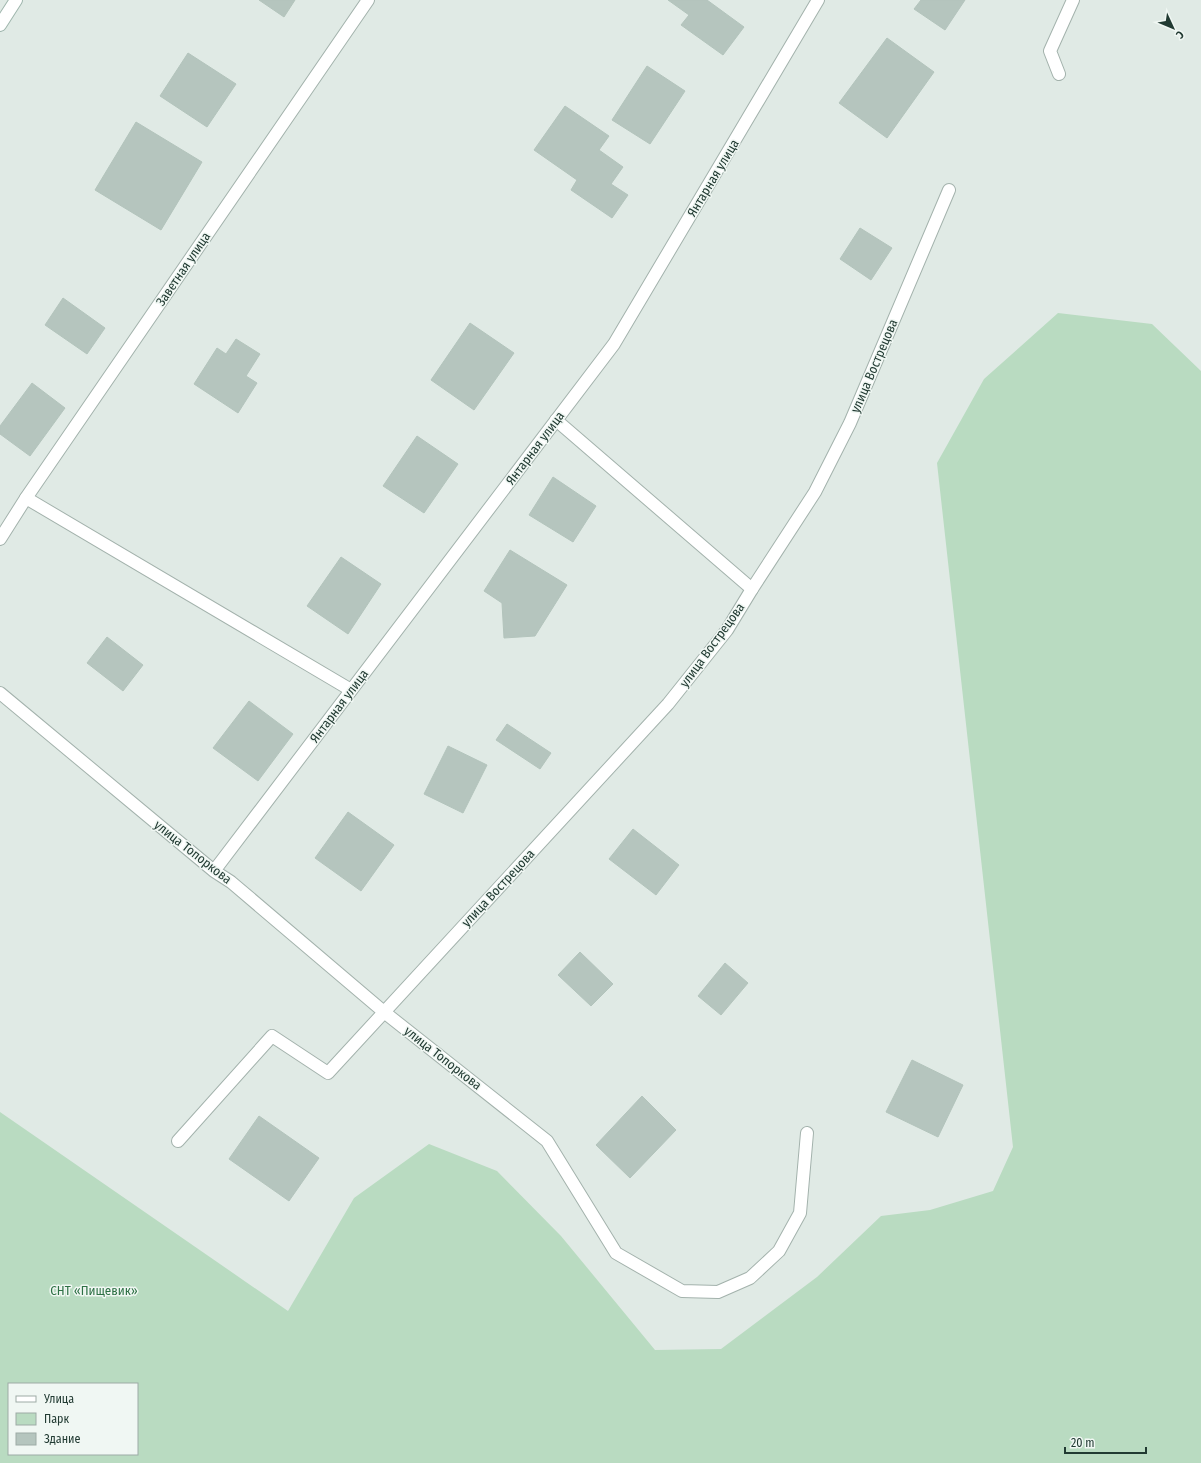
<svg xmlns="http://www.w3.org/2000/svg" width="1201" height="1463" viewBox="0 0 1201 1463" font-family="'Fira Sans Condensed',sans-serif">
<rect width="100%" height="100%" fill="#e0eae5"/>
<path fill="#b9dbc1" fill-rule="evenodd" d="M1058 313 1152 324 1201 371V1463H0V1112L288 1311 354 1198 429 1144 497 1171 561 1236 655 1350 721 1349 817 1277 881 1216 930 1210 993 1191 1013 1147 937 463 984 379ZM9 1384H137V1454H9Z"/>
<path fill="#b5c5be" stroke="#b3c4bc" d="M259 0H295L284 17Z
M668 0H707L744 27 723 55 681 25 689 15Z
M921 0H965L945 30 914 9Z
M887 38 934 72 887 138 839 103Z
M188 53 236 84 207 127 160 96Z
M647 66 685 91 650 144 612 120Z
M565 106 609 136 599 150 623 167 611 184 628 195 612 218 571 190 577 180 534 150Z
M136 122 202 162 161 230 95 190Z
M860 228 892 248 871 280 840 259Z
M63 298 105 328 87 354 45 325Z
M470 323 514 353 474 410 431 380Z
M236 339 260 354 246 376 257 383 238 413 194 384 217 348 226 354Z
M32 383 65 408 30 456 0 434V426Z
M417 436 458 464 424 513 383 486Z
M553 477 596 506 573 542 529 515Z
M510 550 567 585 535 636 504 638 502 603 484 591Z
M341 557 381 584 348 634 307 606Z
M107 637 143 665 123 691 87 663Z
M249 701 293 734 258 781 213 748Z
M507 724 551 753 540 769 496 740Z
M448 746 487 765 463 813 424 794Z
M348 812 394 845 361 891 315 858Z
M633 829 679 865 656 895 609 859Z
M580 952 613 984 591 1006 558 975Z
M725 963 748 983 721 1015 698 996Z
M912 1060 963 1085 938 1137 886 1112Z
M642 1096 676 1130 630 1178 596 1145Z
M259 1116 319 1158 289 1201 229 1159Z"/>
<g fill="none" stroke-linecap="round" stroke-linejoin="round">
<g stroke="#a3b2ac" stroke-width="14">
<path id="lane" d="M556 420 752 589
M26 498 351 690"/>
</g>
<g stroke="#a3b2ac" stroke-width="14">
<path id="street" d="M1059 74 1050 51 1073 0
M0 539 26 498 368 0
M0 693 214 871 231 882 384 1012 547 1141 616 1253 682 1291 718 1292 750 1278 779 1251 800 1213 807 1133
M214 871 614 344 818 0
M178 1141 272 1036 328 1073 668 704 727 630 752 589 815 492 850 423 949 190"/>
</g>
<g stroke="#9fb6ad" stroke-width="14">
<path id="secondary" d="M0 25 16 0"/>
</g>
<use href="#lane" stroke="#fff" stroke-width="12"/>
<use href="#street" stroke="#fff" stroke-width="12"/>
<use href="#secondary" stroke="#fff" stroke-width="12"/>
</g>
<g text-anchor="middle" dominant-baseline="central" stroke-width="3" stroke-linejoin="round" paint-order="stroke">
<g font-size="13" fill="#213a32" stroke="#f0f7f3">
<text transform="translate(713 178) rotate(-59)">Янтарная улица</text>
<text transform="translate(183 269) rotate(-56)">Заветная улица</text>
<text transform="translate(874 366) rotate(-67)">улица Вострецова</text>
<text transform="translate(535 448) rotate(-53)">Янтарная улица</text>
<text transform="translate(712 645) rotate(-54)">улица Вострецова</text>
<text transform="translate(339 706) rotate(-53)">Янтарная улица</text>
<text transform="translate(193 852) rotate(38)">улица Топоркова</text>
<text transform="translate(498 888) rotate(-47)">улица Вострецова</text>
<text transform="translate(443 1058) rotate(38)">улица Топоркова</text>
</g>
<g font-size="13" fill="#2d7044" stroke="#f0f7f3">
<text x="94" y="1290">СНТ «Пищевик»</text>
</g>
</g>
<rect x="8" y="1383" width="130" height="72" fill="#f0f7f3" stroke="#9daba6"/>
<rect x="16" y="1396" width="20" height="6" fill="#ffffff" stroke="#9daba6"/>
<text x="44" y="1403" font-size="12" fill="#213a32">Улица</text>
<rect x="16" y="1413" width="20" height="12" fill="#b9dbc1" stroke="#9daba6"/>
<text x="44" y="1423" font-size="12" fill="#213a32">Парк</text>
<rect x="16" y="1433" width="20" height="12" fill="#b5c5be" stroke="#9daba6"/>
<text x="44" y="1443" font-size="12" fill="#213a32">Здание</text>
<g transform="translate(1173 28) rotate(134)" stroke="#f0f7f3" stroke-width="3" paint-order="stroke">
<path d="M0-3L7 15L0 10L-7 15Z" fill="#213a32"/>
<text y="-6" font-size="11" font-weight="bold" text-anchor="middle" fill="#213a32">С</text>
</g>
<path d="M1065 1447v6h81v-6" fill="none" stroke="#213a32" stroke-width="2"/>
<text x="1071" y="1447" font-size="12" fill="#213a32" stroke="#f0f7f3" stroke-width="3" paint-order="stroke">20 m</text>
</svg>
